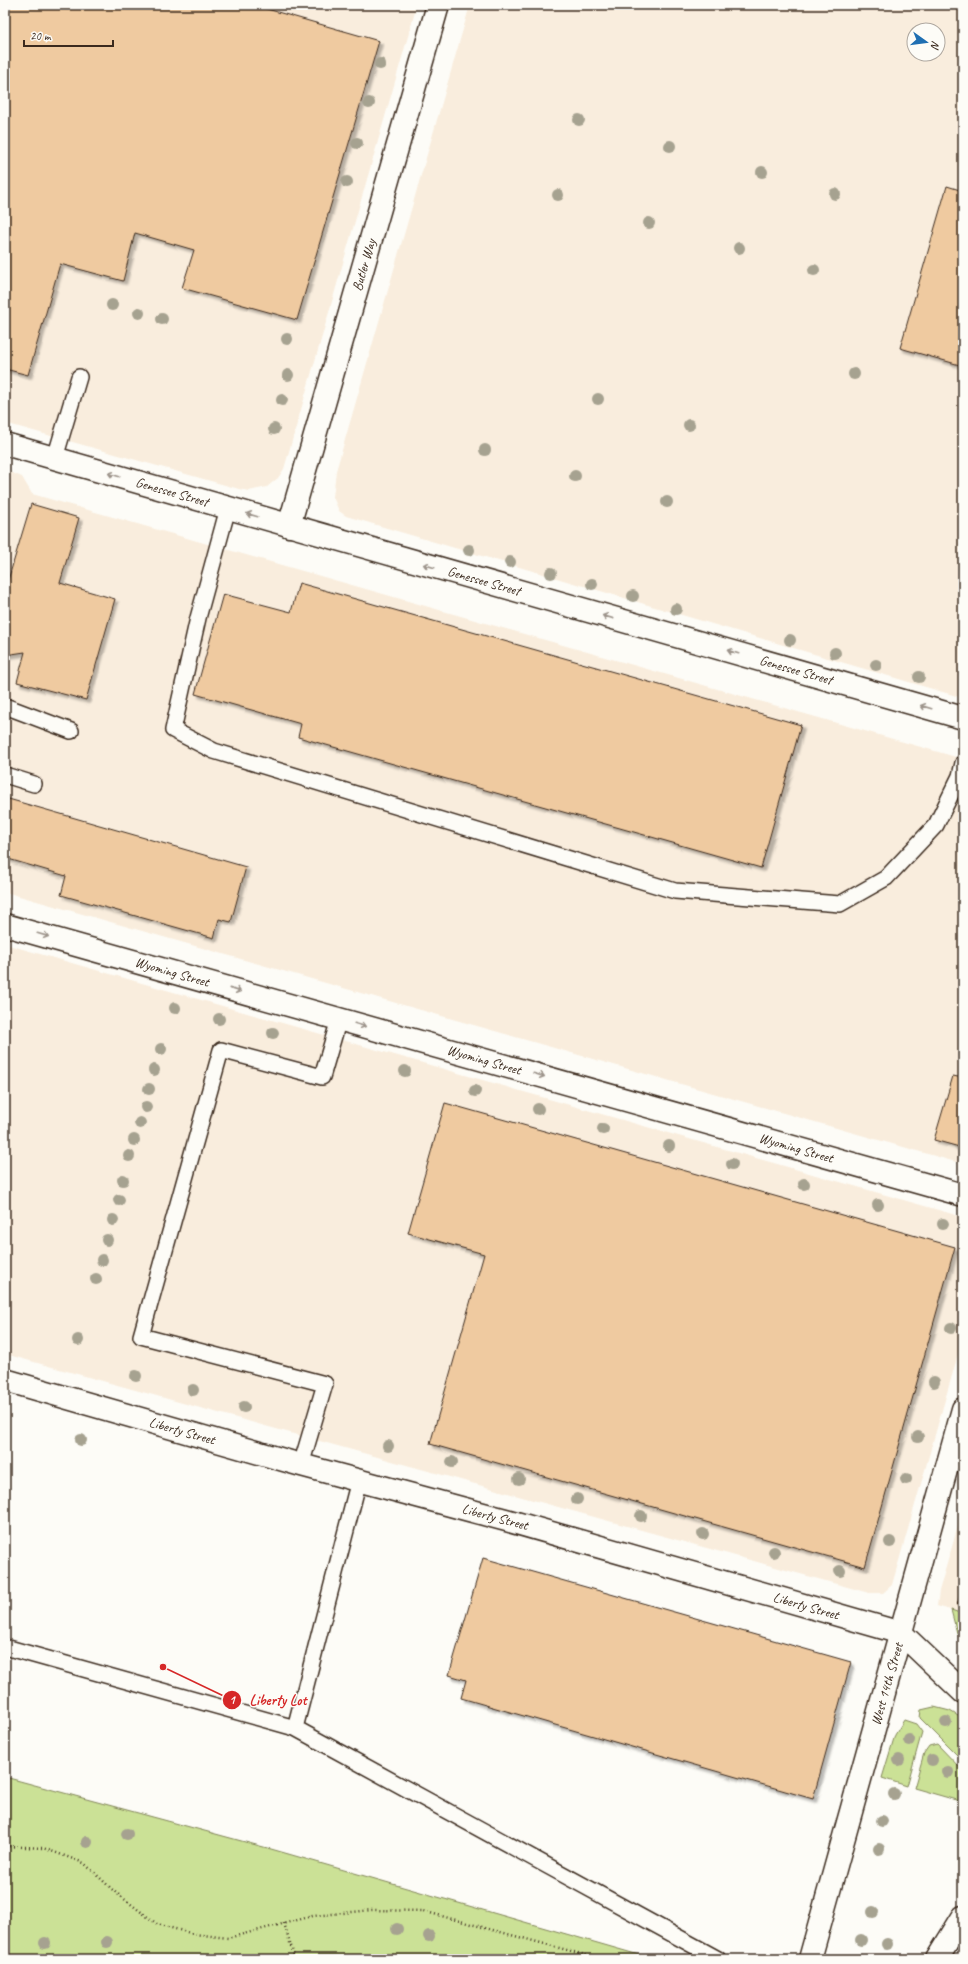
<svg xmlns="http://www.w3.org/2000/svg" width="968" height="1964" viewBox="0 0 968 1964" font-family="Caveat,sans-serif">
<defs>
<filter id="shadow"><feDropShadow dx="3.5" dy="3.5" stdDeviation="1" flood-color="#0004"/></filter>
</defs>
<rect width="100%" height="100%" fill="#fdfcf7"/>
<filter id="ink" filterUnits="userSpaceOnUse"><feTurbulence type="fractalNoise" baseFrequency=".025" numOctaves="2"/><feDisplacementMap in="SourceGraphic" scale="8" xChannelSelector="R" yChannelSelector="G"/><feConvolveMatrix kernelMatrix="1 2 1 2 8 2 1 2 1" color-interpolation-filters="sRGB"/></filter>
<g filter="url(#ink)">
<path fill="#f9eddd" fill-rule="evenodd" d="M5 5H417L284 469 278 478 267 487 249 491 239 489 5 423Z
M470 5H963V698L346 516 339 511 333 497 336 471ZM914 30H938V54H914Z
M5 470 22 477 32 494 963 759V1164L5 892Z
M5 944 963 1217V1337L892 1585 883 1593H869L5 1354Z
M963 1509V1614L937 1606 939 1591Z"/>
<path fill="#cbe196" stroke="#83865a" d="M951 1610 963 1614V1644L957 1633Z
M934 1707 950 1711 963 1719V1761L920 1718 921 1710Z
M904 1720 916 1724 922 1732 907 1786 882 1778 895 1735Z
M937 1744 963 1771V1802L914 1788 924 1753 929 1746Z
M5 1777 271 1849 653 1959H5Z"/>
<path fill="#efcaa0" stroke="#3b2a1e" filter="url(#shadow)" d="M5 5H253L379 41 297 320 182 288 194 250 135 233 123 281 60 264 28 375 5 369Z
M947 186 963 191V366L900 348Z
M31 504 79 518 60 583 115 599 86 700 17 682 25 652 5 655V590Z
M299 583 801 725 761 868 298 737 301 724 195 694 223 594 291 612Z
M5 798 246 867 231 922 219 919 214 938 61 895 66 876 5 858Z
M953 1076 963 1078V1148L934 1140Z
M445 1103 955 1247 865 1567 430 1444 484 1254 408 1233Z
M483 1558 851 1662 813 1799 461 1698 466 1680 449 1675Z
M963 1585V1608L957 1606Z"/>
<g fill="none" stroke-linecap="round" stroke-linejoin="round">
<g stroke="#3b2a1e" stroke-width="18">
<path id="service" d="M55 458 79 377
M228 508 198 618 173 730 214 751 675 891 840 904 886 878 936 825 960 776 963 763
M5 706 71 731
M5 775 34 784
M301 1465 325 1384 141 1336 221 1050 322 1077 339 1019
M5 1647 295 1728 359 1480
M295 1728 718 1959"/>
</g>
<g stroke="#3b2a1e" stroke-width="25">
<path id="minor" d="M289 526 438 5
M5 1380 301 1465 506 1520 901 1633 963 1692
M810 1959 963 1409"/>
</g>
<g stroke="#3b2a1e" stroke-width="25">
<path id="secondary" d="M5 444 963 718
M5 925 963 1195"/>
</g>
<g stroke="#3b2a1e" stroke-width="25">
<path id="motorway" d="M937 1959 963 1917"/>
</g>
<path stroke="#3b2a1e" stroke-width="2.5" stroke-dasharray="1 3" stroke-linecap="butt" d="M5 1846 43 1848 84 1863 115 1892 157 1924 194 1934 228 1938 313 1916 372 1910 423 1911 600 1959
M284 1923 295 1959"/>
<use href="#service" stroke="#fdfcf7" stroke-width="15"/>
<use href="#minor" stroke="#fdfcf7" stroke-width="22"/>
<use href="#secondary" stroke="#fdfcf7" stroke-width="22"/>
<use href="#motorway" stroke="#fdfcf7" stroke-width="22"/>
</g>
<g fill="#a6a290">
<circle cx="380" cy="64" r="6"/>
<circle cx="369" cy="103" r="6"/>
<circle cx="579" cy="120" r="6"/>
<circle cx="357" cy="143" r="6"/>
<circle cx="670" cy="146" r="6"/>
<circle cx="762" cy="172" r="6"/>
<circle cx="347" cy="182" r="6"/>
<circle cx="835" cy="194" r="6"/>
<circle cx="558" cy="195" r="6"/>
<circle cx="649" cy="223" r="6"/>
<circle cx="739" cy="248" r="6"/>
<circle cx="814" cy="270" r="6"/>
<circle cx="112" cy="305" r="6"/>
<circle cx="139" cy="313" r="6"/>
<circle cx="162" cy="319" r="6"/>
<circle cx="287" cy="339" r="6"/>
<circle cx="854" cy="374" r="6"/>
<circle cx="288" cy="375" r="6"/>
<circle cx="598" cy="399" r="6"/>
<circle cx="282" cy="400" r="6"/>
<circle cx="689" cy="425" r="6"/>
<circle cx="274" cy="429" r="6"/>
<circle cx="485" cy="450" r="6"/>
<circle cx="575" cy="476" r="6"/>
<circle cx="667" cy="502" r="6"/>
<circle cx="469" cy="550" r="6"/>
<circle cx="510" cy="562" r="6"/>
<circle cx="551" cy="573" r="6"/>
<circle cx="592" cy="584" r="6"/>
<circle cx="633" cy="596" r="6"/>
<circle cx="676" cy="609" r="6"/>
<circle cx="790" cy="640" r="6"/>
<circle cx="835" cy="653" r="6"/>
<circle cx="876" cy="665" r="6"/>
<circle cx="919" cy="677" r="6"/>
<circle cx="175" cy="1008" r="6"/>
<circle cx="219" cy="1019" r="6"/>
<circle cx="273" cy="1033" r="6"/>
<circle cx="161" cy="1049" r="6"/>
<circle cx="154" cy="1070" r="6"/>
<circle cx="405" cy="1071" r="6"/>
<circle cx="149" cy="1089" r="6"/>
<circle cx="475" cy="1091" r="6"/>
<circle cx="146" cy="1107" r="6"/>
<circle cx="538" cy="1109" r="6"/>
<circle cx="140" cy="1123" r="6"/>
<circle cx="603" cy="1129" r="6"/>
<circle cx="134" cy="1140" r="6"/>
<circle cx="669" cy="1146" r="6"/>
<circle cx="129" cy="1156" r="6"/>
<circle cx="732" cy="1164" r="6"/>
<circle cx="123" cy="1180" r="6"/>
<circle cx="804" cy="1184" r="6"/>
<circle cx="119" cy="1200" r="6"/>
<circle cx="878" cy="1205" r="6"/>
<circle cx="113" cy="1220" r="6"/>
<circle cx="943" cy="1224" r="6"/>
<circle cx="107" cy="1240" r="6"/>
<circle cx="102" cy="1260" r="6"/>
<circle cx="96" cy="1279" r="6"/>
<circle cx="951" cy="1328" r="6"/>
<circle cx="78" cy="1340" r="6"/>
<circle cx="136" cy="1376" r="6"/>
<circle cx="934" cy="1382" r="6"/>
<circle cx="193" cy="1390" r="6"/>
<circle cx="244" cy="1407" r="6"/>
<circle cx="918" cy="1437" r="6"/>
<circle cx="81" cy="1440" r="6"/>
<circle cx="388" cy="1446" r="6"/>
<circle cx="452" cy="1462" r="6"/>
<circle cx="519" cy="1479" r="6"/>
<circle cx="906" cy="1479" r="6"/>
<circle cx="577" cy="1499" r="6"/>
<circle cx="641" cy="1516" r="6"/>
<circle cx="703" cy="1534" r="6"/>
<circle cx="890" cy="1542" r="6"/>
<circle cx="774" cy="1552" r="6"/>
<circle cx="840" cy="1571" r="6"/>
<circle cx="946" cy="1722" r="6"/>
<circle cx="909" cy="1740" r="6"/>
<circle cx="899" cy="1760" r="6"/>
<circle cx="932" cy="1760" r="6"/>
<circle cx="948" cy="1772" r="6"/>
<circle cx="894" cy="1794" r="6"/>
<circle cx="882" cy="1821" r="6"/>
<circle cx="127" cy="1834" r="6"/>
<circle cx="87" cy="1842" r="6"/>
<circle cx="879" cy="1849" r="6"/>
<circle cx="873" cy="1912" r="6"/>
<circle cx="397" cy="1929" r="6"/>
<circle cx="429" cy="1936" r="6"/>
<circle cx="861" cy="1940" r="6"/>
<circle cx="107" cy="1942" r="6"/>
<circle cx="45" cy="1943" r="6"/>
<circle cx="887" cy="1944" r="6"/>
</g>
<defs><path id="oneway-shaft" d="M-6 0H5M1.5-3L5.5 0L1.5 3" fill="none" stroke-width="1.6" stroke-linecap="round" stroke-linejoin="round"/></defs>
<g stroke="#9c938a">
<use href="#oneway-shaft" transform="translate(114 475) rotate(-164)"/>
<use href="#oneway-shaft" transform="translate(252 515) rotate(-164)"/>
<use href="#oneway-shaft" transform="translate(429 566) rotate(-164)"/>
<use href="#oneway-shaft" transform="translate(608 617) rotate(-164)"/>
<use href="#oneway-shaft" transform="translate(733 652) rotate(-164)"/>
<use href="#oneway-shaft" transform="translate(926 707) rotate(-164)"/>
<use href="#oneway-shaft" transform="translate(43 935) rotate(16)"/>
<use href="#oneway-shaft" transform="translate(235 990) rotate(16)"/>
<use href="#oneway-shaft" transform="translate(360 1025) rotate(16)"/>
<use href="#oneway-shaft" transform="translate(539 1075) rotate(16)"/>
</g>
</g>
<g text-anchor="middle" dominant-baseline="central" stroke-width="3" stroke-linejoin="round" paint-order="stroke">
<g font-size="14" fill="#3b2a1e" stroke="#fdfcf7">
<text transform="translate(364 265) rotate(-74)">Butler Way</text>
<text transform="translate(172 492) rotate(16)">Genessee Street</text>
<text transform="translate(484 581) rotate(16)">Genessee Street</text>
<text transform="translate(796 670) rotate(16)">Genessee Street</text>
<text transform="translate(172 972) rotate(16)">Wyoming Street</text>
<text transform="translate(484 1060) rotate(16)">Wyoming Street</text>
<text transform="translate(796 1148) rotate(16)">Wyoming Street</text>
<text transform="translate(182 1431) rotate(16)">Liberty Street</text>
<text transform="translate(495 1517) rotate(15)">Liberty Street</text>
<text transform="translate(806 1606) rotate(16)">Liberty Street</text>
<text transform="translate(887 1684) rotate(-74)">West 14th Street</text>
</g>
</g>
<path fill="none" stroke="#d62828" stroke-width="1.5" d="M163 1667L232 1700"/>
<g fill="#d62828" stroke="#fdfcf7" stroke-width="1.5">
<circle cx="163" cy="1667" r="4"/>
<circle cx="232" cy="1700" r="10"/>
</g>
<g font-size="12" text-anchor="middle" font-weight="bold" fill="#fff">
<text x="232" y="1704">1</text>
</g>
<g font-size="15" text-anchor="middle" font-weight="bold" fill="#d62828" stroke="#fdfcf7" stroke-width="3" stroke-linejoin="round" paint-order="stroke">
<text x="278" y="1705">Liberty Lot</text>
</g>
<rect width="968" height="1964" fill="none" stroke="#fdfcf7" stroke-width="20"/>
<rect x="10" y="10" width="948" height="1944" fill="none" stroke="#3b2a1e" stroke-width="1.5" filter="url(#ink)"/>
<g transform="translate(926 42) rotate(104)"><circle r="19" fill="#fdfcf7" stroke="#afa8a0"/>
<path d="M0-3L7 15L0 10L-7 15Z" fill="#1f6fb2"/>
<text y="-6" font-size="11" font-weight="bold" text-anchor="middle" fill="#3b2a1e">N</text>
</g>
<path d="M24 40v6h89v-6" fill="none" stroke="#3b2a1e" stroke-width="2"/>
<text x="30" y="40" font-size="12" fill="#3b2a1e" stroke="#fdfcf7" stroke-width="3" paint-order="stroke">20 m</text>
</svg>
